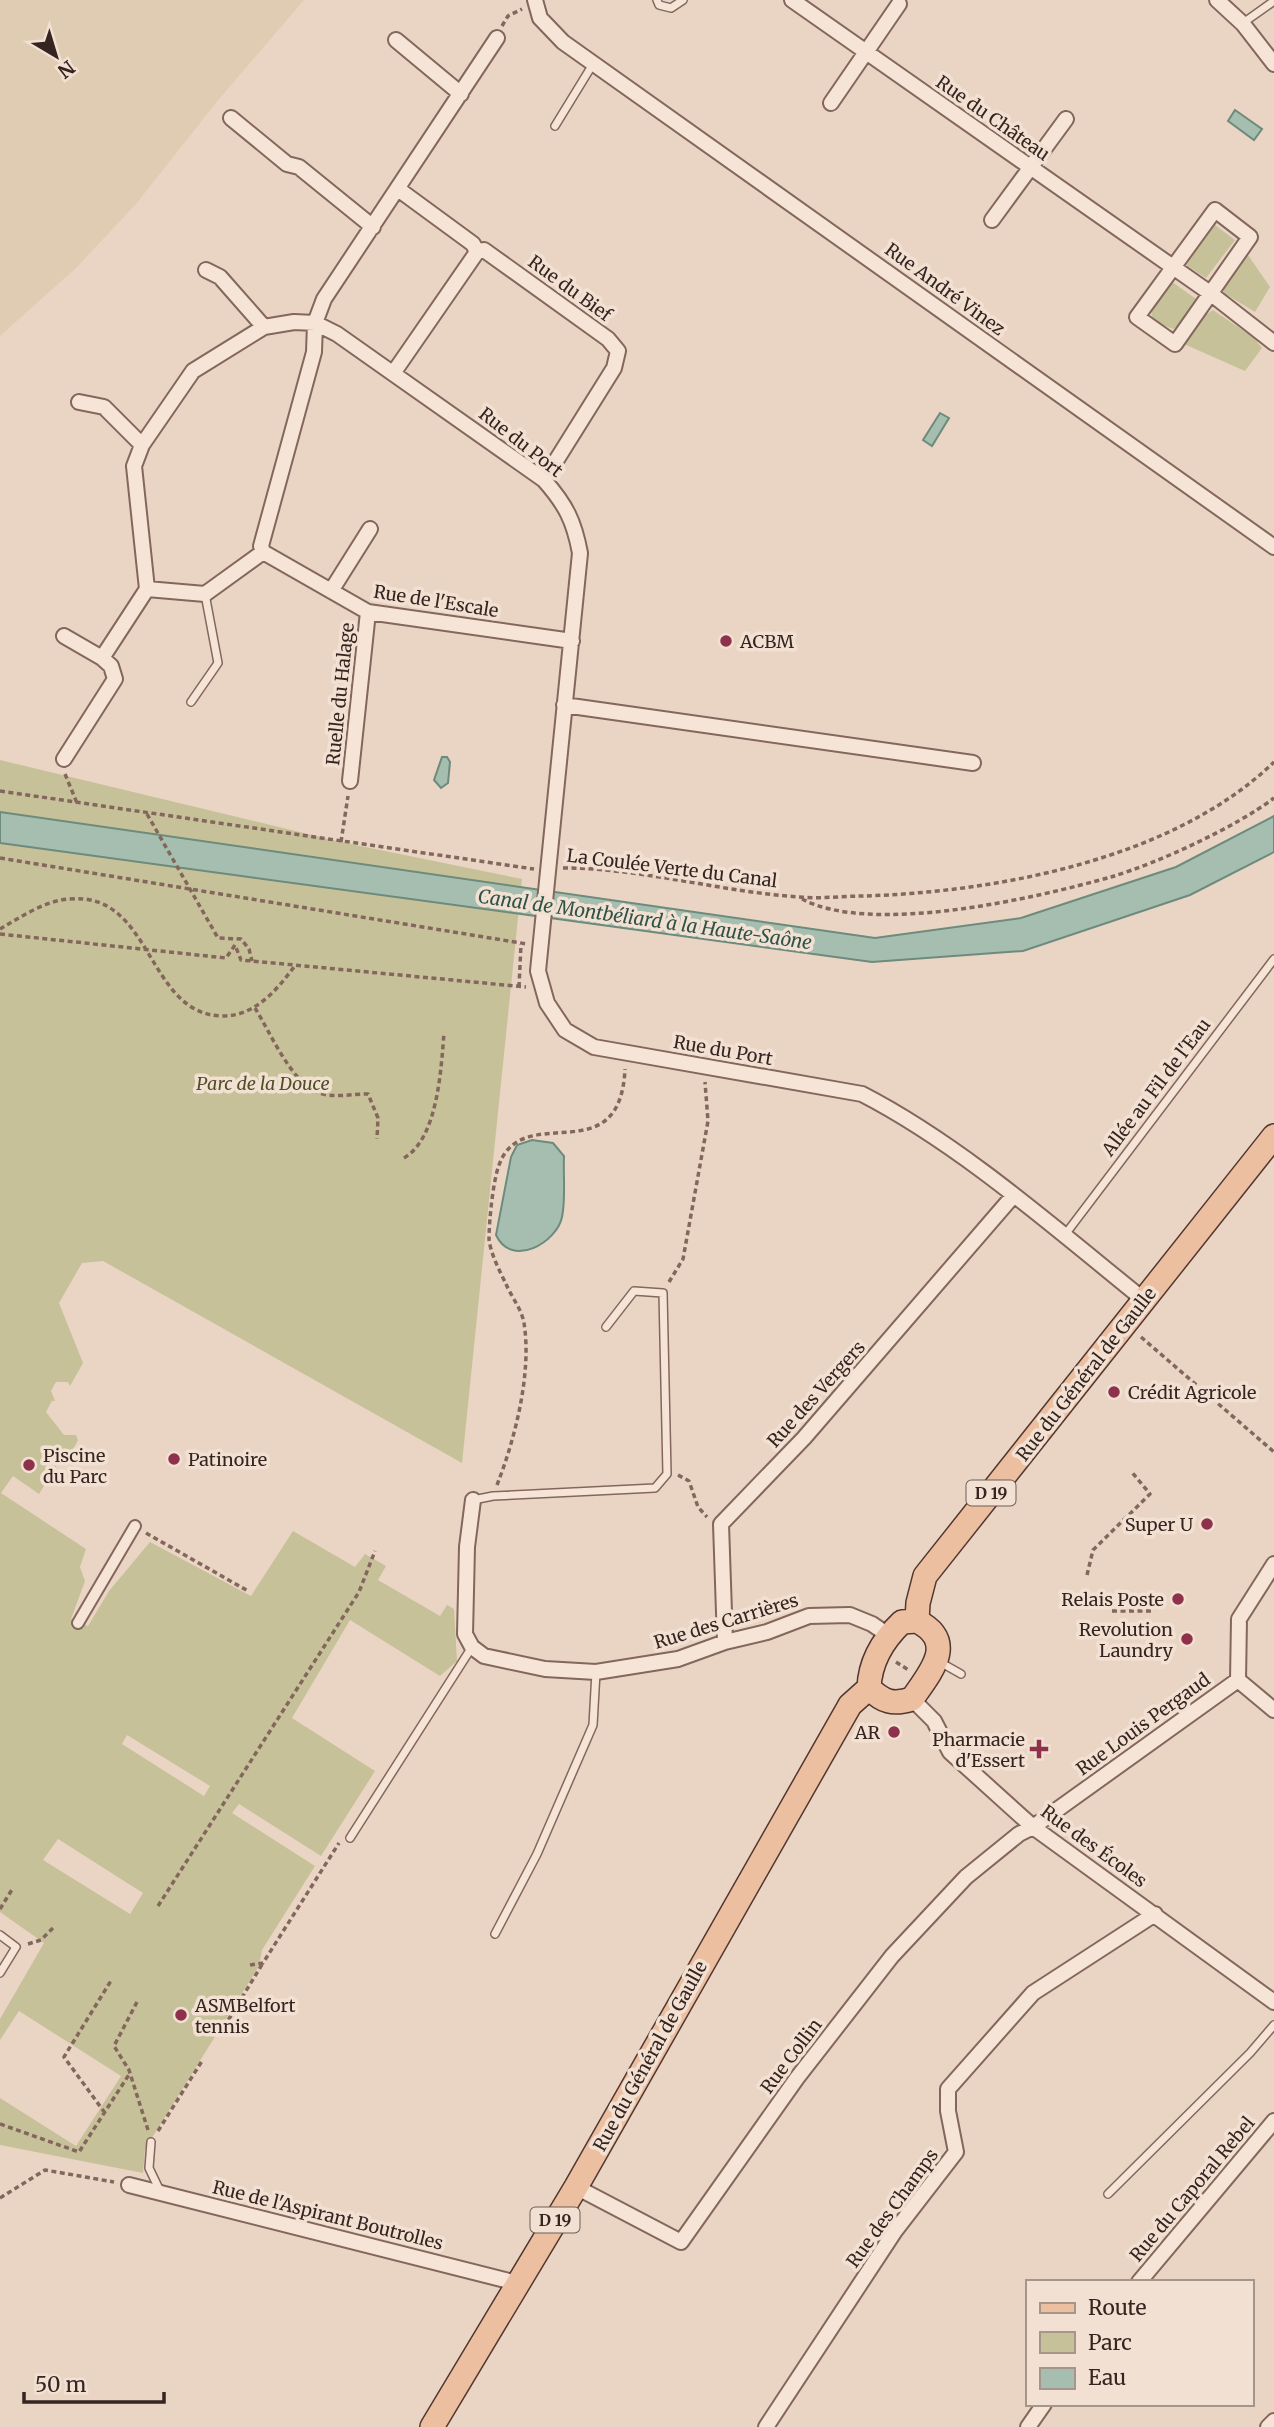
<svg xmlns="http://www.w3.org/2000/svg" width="1274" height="2427" viewBox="0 0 1274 2427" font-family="Merriweather,serif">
<rect width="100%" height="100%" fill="#ead5c4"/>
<path fill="#dfccb2" d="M0 0H304L219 99 136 204 76 268 0 336Z"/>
<path fill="#c7c199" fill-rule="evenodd" d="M1215 225 1235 240 1206 278 1186 265Z
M1248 255 1270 287 1255 312 1224 293 1223 287Z
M1168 279 1199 301 1184 323 1173 329 1154 322C1146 304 1157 294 1168 279Z
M1213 310 1254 338 1262 348 1245 371 1184 344 1204 316Z
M0 760 341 842 522 879 462 1463 103 1261 82 1263 59 1303 83 1363 70 1386 68 1382H56L51 1391 55 1401H52L46 1412 64 1435H76L78 1440 71 1453 64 1454 39 1494 13 1476 1 1493 86 1549 80 1567 85 1581 71 1619 88 1626 109 1591 150 1542 251 1596 293 1531 355 1567 365 1554 386 1566 378 1580 440 1616 447 1605 454 1609 457 1661 440 1676 350 1620 292 1718 375 1771 321 1856 239 1804 232 1813 315 1866 262 1950 259 1966 145 2149 143 2173 0 2145V2098L76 2146 121 2076 19 2011 0 2040V2019L44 1943 0 1912ZM127 1735 210 1786 204 1796 122 1744ZM58 1839 143 1893 130 1914 43 1860Z"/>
<path fill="#a6beb0" stroke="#6d8b7c" stroke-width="2" d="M1235 110 1262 129 1254 140 1228 121Z
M940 413 949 418 932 446 923 440Z
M442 757H447L450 762 448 783 441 788 434 780Z
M0 812 875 938 1021 918 1176 867 1274 816V852L1190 895 1023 951 872 962 0 843Z
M532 1140 553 1143 564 1156C563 1175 566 1198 562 1217 557 1242 512 1269 496 1235L511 1157 517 1145Z"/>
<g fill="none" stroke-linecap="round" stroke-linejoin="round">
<g stroke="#83675c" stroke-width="10">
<path id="service" d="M657 0 659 5 671 8 683 0
M1243 23 1274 1
M555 126 593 64
M191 702 218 663 205 594
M1064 1236 1274 959
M473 1500 493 1496 655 1488 667 1474 663 1293 634 1291 606 1327
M938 1661 961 1674
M350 1838 472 1647
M495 1934 537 1854 593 1725 596 1672
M0 1935 16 1947 0 1973
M151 2142 149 2168 161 2193
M1108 2194 1250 2053 1274 2025"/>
</g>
<g stroke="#83675c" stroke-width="14">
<path id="pedestrian" d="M78 1623 135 1526"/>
</g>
<g stroke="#83675c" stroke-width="18">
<path id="minor" d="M535 0 540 18 563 42 1274 547
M792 0 1210 293 1274 343
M1217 0 1243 24 1274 64
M396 40 461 94
M831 103 899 4
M231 118 287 164 299 167 373 227
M398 189 473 244 477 252
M1215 210 1250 237 1175 344 1137 317Z
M992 220 1066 119
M477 252 484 250 608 339 618 351 614 368 544 480
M206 270 220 277 264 327
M394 372 477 252
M79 402 104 407 142 445
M263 552 261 546 314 352 315 323 324 299 497 38
M331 591 370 529
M64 636 102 658
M572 641 368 612 263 552 205 594 147 589 134 466 142 445 193 371 264 327 294 322 315 323 337 334 544 480C566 505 574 521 580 553L538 971 547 1003 565 1030 594 1047 862 1094C961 1145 1057 1230 1144 1300
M564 705 973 763
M64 759 115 679 111 666 102 658 147 589
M350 781 368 612
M473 1500 467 1547 465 1634 472 1647 484 1656 545 1669 596 1672 678 1659 725 1642 767 1632 809 1616 850 1615 872 1624 888 1635
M725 1642 721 1524 804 1438 1013 1196
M1238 1680 1239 1619 1274 1564
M1238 1680 1274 1710
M912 1699 934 1721 950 1752 1033 1827 1274 2002
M129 2185 517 2283
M576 2187 681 2242 797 2078 892 1956 966 1877 1019 1834 1033 1827 1238 1680
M1139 2282 1274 2121
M766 2427 895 2231 956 2152 948 2111V2089L1033 1993 1155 1914
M1028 2427 1044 2404
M1268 2427 1274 2421"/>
</g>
<g stroke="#523730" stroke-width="26">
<path id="primary" d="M917 1621 918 1603 925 1576 1274 1136
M917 1621C958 1642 930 1673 912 1699 893 1705 883 1702 869 1688 870 1661 883 1640 902 1622Z
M432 2427 576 2187 850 1705 869 1688"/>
</g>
<path stroke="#83675c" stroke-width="3.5" stroke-dasharray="5 3.5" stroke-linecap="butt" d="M502 26 508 16 522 9
M65 774 77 803
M0 791 534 869
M147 814 218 938 241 939 249 949 252 961
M341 842 348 796
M0 858 527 944
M563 868C642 868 721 892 800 897 821 899 843 896 863 896 998 892 1174 859 1274 762
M802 899C872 936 1036 898 1111 877 1158 863 1236 827 1274 798
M0 929C21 917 44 901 69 899 153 891 146 1013 221 1016 254 1017 276 991 294 967
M0 934 226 958 235 945 241 960 252 961 526 987
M519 987 521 944
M255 1008C270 1032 292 1084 319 1093 333 1098 353 1094 368 1094L378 1118 377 1139
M404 1158C438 1138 441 1069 444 1033
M669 1282 683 1259 708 1121 705 1082
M1141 1337 1274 1452
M678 1475 689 1481 698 1507 707 1517
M497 1485C515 1439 532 1373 524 1323 522 1310 511 1296 506 1284 500 1272 490 1252 489 1239 489 1221 493 1181 499 1165 523 1099 620 1175 625 1069
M146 1533 248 1591
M1087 1575 1093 1550 1150 1494 1131 1471
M1112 1611H1152
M896 1662 910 1671
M158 1906 359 1592 375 1551
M0 1909 13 1888
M28 1944 41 1940 55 1926
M250 1965 263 1963 339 1843
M137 2002 114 2046 129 2070 148 2130
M224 2027 263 1963
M105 2113 64 2057 112 1979
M0 2124 79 2152 130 2073
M158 2131 202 2061
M0 2198 45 2170 114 2182"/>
<use href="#service" stroke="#f6e4d7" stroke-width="7"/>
<use href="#pedestrian" stroke="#f6e4d7" stroke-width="10"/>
<use href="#minor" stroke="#f6e4d7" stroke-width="14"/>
<use href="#primary" stroke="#ebbf9f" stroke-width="23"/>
</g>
<g fill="#8e314a" stroke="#f2e1d3" stroke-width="2.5">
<circle cx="726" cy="641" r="7"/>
<circle cx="1114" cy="1392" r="7"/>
<circle cx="174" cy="1459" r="7"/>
<circle cx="29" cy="1465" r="7"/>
<circle cx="1207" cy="1524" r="7"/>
<circle cx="1178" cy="1599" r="7"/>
<circle cx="1187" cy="1639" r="7"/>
<circle cx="894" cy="1732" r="7"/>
<path d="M1035.5 1738.5h7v7h7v7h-7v7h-7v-7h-7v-7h7z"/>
<circle cx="181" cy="2015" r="7"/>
</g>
<g text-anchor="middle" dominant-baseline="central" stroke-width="7" stroke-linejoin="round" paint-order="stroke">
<g fill="#f2e1d3" stroke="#6e5d55" stroke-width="2">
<rect x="966.5" y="1480.5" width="49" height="25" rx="5"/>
<rect x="530.5" y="2207.5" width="49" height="25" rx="5"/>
</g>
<g font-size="16" font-weight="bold" fill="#35241f">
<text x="991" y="1493">D 19</text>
<text x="555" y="2220">D 19</text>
</g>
<g font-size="18" fill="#35241f" stroke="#f2e1d3">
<text transform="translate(993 118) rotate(35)">Rue du Château</text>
<text transform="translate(570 288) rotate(36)">Rue du Bief</text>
<text transform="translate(945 289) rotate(36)">Rue André Vinez</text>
<text transform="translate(521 442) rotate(38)">Rue du Port</text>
<text transform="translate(436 601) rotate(9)">Rue de l'Escale</text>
<text transform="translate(340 694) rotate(-84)">Ruelle du Halage</text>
<text transform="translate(672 868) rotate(7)">La Coulée Verte du Canal</text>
<text transform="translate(723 1050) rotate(10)">Rue du Port</text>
<text transform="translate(1156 1087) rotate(-53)">Allée au Fil de l'Eau</text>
<text transform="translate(1086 1374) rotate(-52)">Rue du Général de Gaulle</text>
<text transform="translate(816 1394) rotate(-48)">Rue des Vergers</text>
<text transform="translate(726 1621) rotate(-17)">Rue des Carrières</text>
<text transform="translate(1143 1724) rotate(-36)">Rue Louis Pergaud</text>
<text transform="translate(1094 1846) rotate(36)">Rue des Écoles</text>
<text transform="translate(650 2056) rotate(-61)">Rue du Général de Gaulle</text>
<text transform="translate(791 2056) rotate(-53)">Rue Collin</text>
<text transform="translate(1192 2189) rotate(-50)">Rue du Caporal Rebel</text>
<text transform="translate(892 2208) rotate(-54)">Rue des Champs</text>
<text transform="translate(328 2215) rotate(14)">Rue de l'Aspirant Boutrolles</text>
</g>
<g font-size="18" fill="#35241f" stroke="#f2e1d3" text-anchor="start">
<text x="740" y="641">ACBM</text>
<text x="1128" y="1392">Crédit Agricole</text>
<text x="43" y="1455">Piscine<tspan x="43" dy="21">du Parc</tspan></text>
<text x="188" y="1459">Patinoire</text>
<text x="1193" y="1524" text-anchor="end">Super U</text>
<text x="1164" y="1599" text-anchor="end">Relais Poste</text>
<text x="1173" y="1629" text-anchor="end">Revolution<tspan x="1173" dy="21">Laundry</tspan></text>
<text x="880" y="1732" text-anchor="end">AR</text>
<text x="1025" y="1739" text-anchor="end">Pharmacie<tspan x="1025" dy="21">d'Essert</tspan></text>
<text x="195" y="2005">ASMBelfort<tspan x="195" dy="21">tennis</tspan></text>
</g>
<g font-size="18" font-style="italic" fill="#4f4f27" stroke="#f2e1d3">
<text x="263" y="1083">Parc de la Douce</text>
</g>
<g font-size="19" font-style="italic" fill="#2f5347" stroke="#f2e1d3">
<text transform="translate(645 919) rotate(8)">Canal de Montbéliard à la Haute-Saône</text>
</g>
</g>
<rect x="1026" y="2280" width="228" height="126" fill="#f2e1d3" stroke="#a6958b" stroke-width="2"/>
<rect x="1040" y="2303" width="35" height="10" fill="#ebbf9f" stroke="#a6958b" stroke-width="2"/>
<text x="1088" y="2315" font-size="21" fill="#35241f">Route</text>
<rect x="1040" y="2332" width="35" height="21" fill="#c7c199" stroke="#a6958b" stroke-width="2"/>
<text x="1088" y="2350" font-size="21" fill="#35241f">Parc</text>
<rect x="1040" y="2368" width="35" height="21" fill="#a6beb0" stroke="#a6958b" stroke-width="2"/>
<text x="1088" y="2385" font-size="21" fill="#35241f">Eau</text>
<g transform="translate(56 56) rotate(142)" stroke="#f2e1d3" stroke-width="5" paint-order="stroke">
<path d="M0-5L12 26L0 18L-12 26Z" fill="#35241f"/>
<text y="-10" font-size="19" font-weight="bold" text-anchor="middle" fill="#35241f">N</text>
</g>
<path d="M24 2392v10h140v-10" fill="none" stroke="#35241f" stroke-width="3.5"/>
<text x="35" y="2392" font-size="21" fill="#35241f" stroke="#f2e1d3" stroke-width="5" paint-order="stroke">50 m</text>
</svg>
